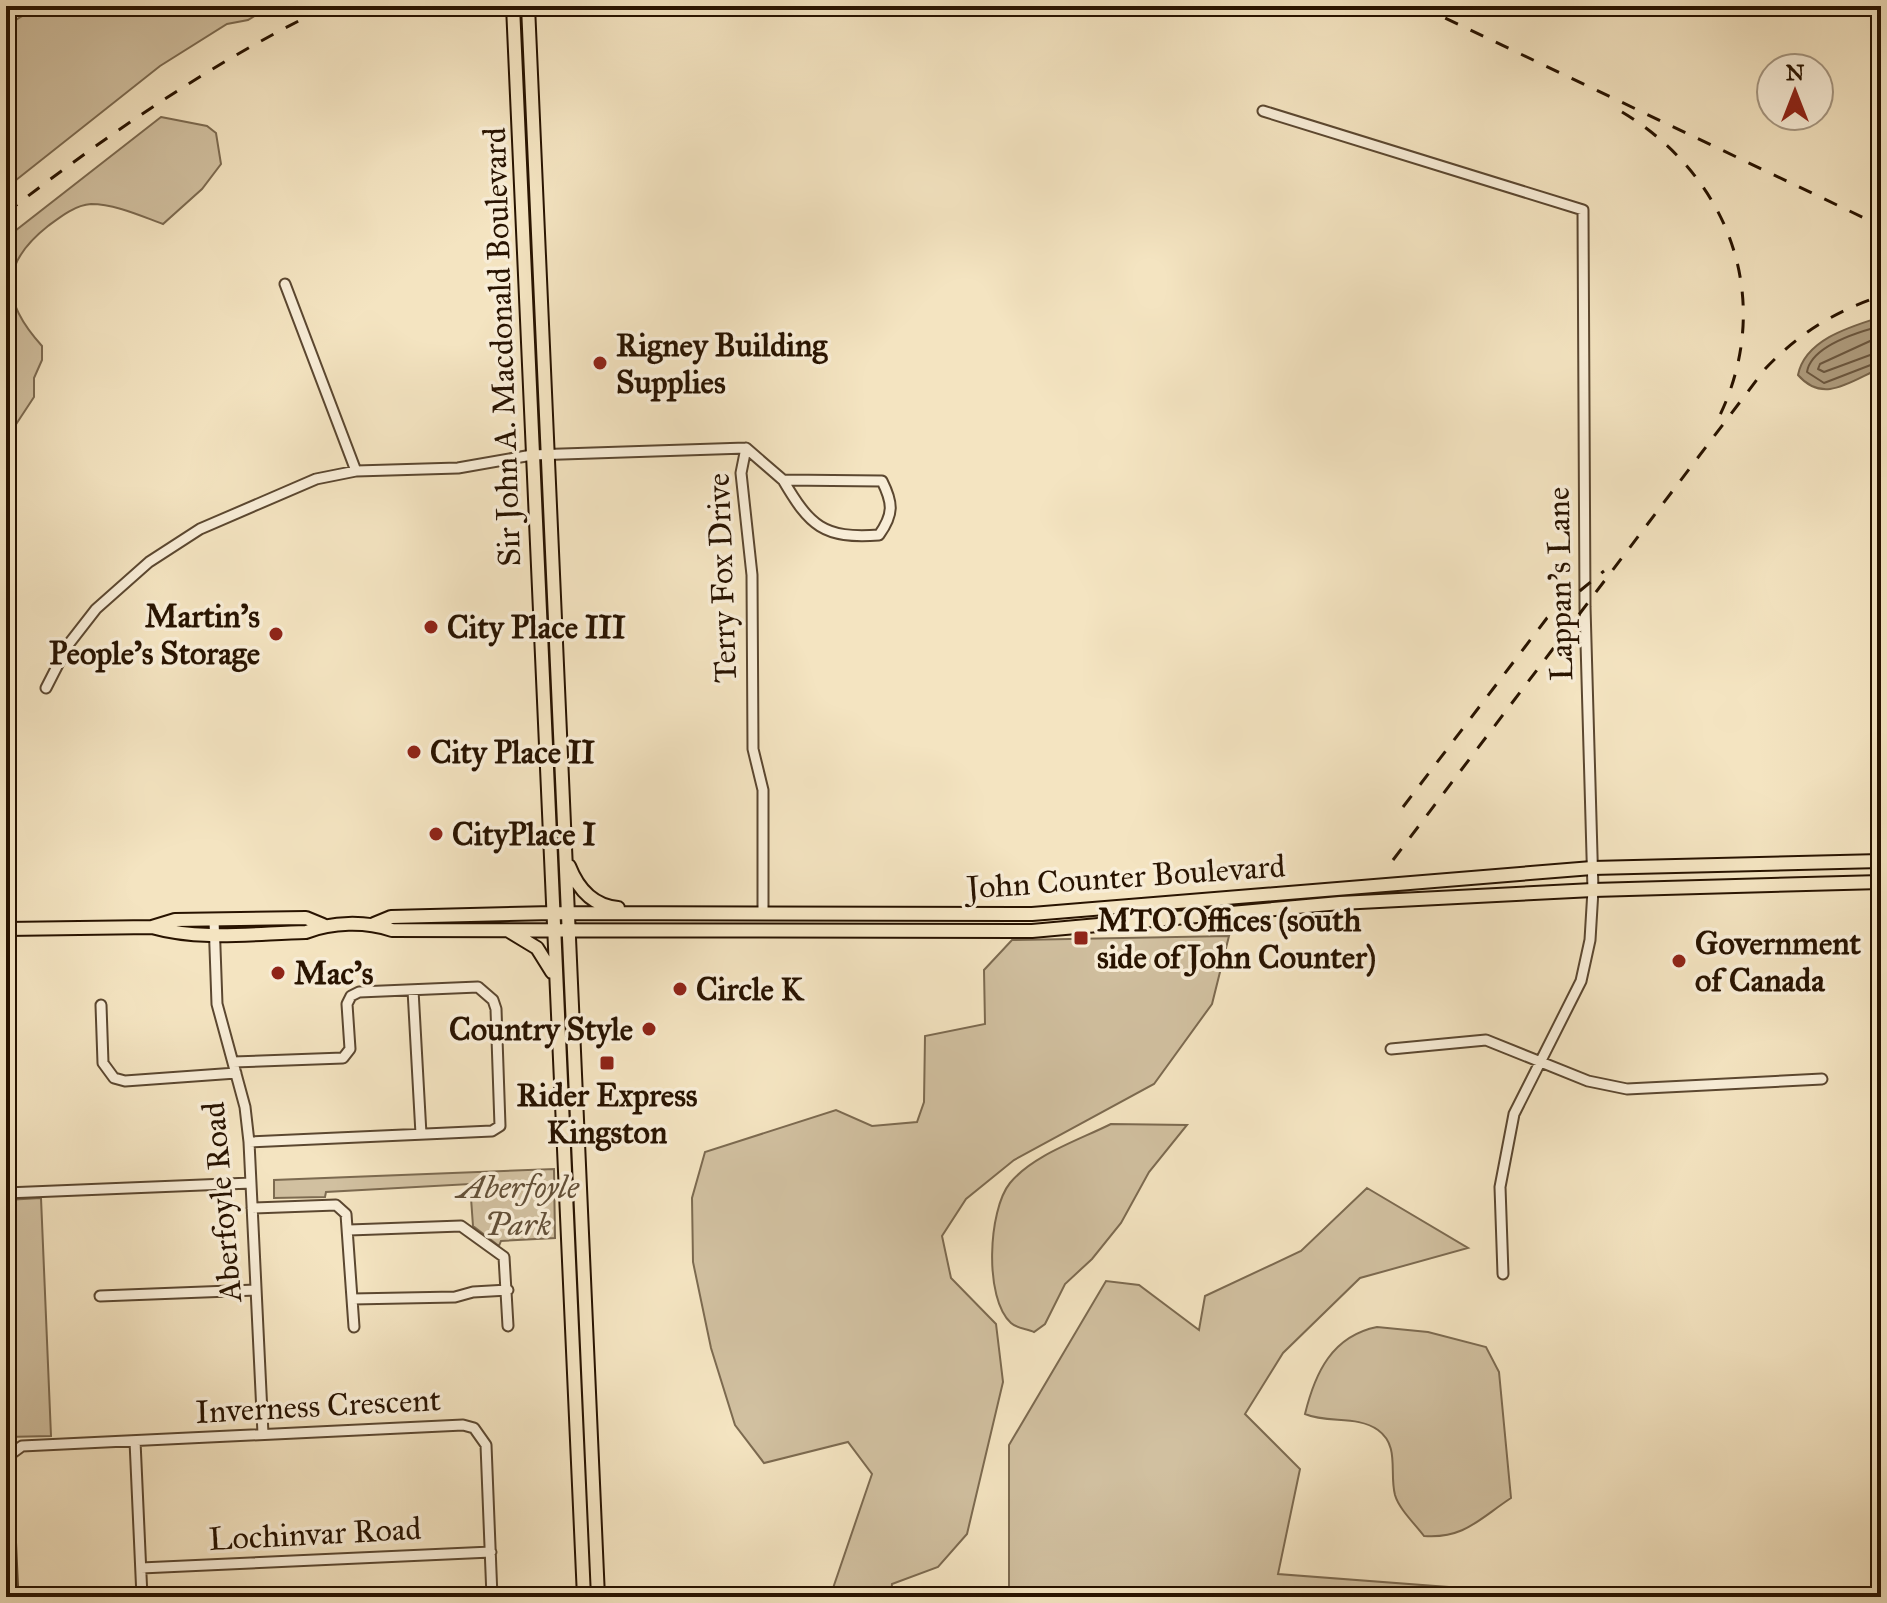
<svg xmlns="http://www.w3.org/2000/svg" width="1887" height="1603" viewBox="0 0 1887 1603" font-family="'IM FELL Great Primer',serif">
<rect width="100%" height="100%" fill="#f4e4c1"/>
<filter id="stains"><feTurbulence type="fractalNoise" baseFrequency=".0025" numOctaves="4"/><feColorMatrix values="0 0 0 0 .2 0 0 0 0 .09 0 0 0 0 .02 0 0 0 .5 -.17"/></filter>
<radialGradient id="worn" r=".72"><stop offset=".6" stop-color="#630" stop-opacity="0"/><stop offset="1" stop-color="#630" stop-opacity=".3"/></radialGradient>
<path fill="#d1c0a0" stroke="#7c6a50" stroke-width="2" d="M25 6H271L248 20 227 24 160 66 6 188V26L22 16Z
M161 117 207 126 216 133 221 164 202 189 163 224C141 216 115 204 91 204 75 205 60 217 48 226 0 264 0 300 42 346V360L34 378V397L7 438 6 453V238Z
M1229 936 1212 1004 1154 1084 1014 1160 966 1199 942 1236 951 1278 996 1324 1003 1382 967 1534 938 1567 892 1584 891 1597H830L872 1474 848 1442 764 1463 735 1425 711 1348 693 1262 692 1198 705 1152 836 1110 872 1126 917 1122 924 1102 925 1036 985 1024 984 970 1012 940Z
M1111 1124 1187 1125 1149 1172 1121 1223 1092 1259 1065 1284 1045 1324 1034 1332C1027 1329 1016 1328 1011 1323 984 1299 988 1210 1010 1183 1033 1155 1079 1140 1111 1124Z
M554 1169 555 1238 501 1241 499 1246 473 1226 470 1184 326 1192 325 1197 274 1198V1180Z
M1367 1188 1468 1248 1360 1278 1283 1353 1245 1414 1300 1469 1278 1574 1448 1587 1449 1597H1009V1445L1106 1281 1139 1285 1199 1330 1205 1296 1301 1251Z
M41 1198 51 1436 6 1437V1200Z
M1377 1327 1428 1332 1486 1347 1499 1372 1511 1498C1479 1519 1464 1539 1424 1536 1415 1524 1399 1509 1395 1495 1389 1472 1400 1446 1378 1430 1357 1415 1328 1424 1305 1414 1315 1373 1332 1336 1377 1327Z"/>
<path fill="#af9d7f" stroke="#79664c" stroke-width="2" d="M1881 317V368C1852 380 1824 405 1798 375 1805 340 1849 327 1881 317Z"/>
<g fill="none" stroke-linecap="round" stroke-linejoin="round">
<path stroke="#6c5840" stroke-width="2" d="M1881 326C1858 332 1811 346 1807 372L1824 383 1881 361
M1881 336 1820 364 1818 369 1824 372 1881 351"/>
<g stroke="#5b4730" stroke-width="13">
<path id="minor" d="M1263 111 1583 210 1585 607 1593 890 1590 940 1581 981 1514 1114 1500 1187 1503 1274
M285 284 356 471
M746 448 741 473 752 575 753 749 763 790V914
M746 448 783 480 882 481C893 503 894 514 879 535 823 539 810 526 783 480
M46 688 68 645 96 609 149 562 200 529 316 479 356 471 458 468 532 455 746 448
M214 920 217 1004 245 1107 249 1142 263 1434
M413 990 421 1134
M101 1005 103 1063 114 1078 125 1081 236 1073
M1391 1049 1486 1040 1588 1081 1627 1089 1822 1079
M233 1062 343 1058 350 1049 347 1004 351 996 359 992 478 987 493 1000 496 1009 500 1126 492 1131 249 1142
M6 1193 251 1183
M252 1208 336 1205 346 1214 354 1327
M349 1230 461 1226 504 1257 508 1326
M100 1296 256 1290
M352 1299 455 1297 473 1292 508 1290
M135 1441 142 1597
M141 1568 491 1552
M13 1597 7 1466 11 1454 22 1446 463 1425 474 1428 486 1445 492 1597"/>
</g>
<g stroke="#281300" stroke-width="16">
<path id="major" d="M513 6 584 1597
M528 6 598 1597
M569 866C578 889 593 906 618 908
M374 924 391 917 553 913 1032 914 1592 868 1881 861
M152 927C201 941 256 933 306 932 332 922 365 921 392 930L1032 931 1340 903 1593 890 1881 882
M6 929 152 927 175 920 306 918 323 925
M509 931 537 948 552 972"/>
</g>
<use href="#minor" stroke="#f8edd7" stroke-width="9"/>
<use href="#major" stroke="#f4e4c1" stroke-width="12"/>
<path stroke="#281300" stroke-width="3" stroke-dasharray="14 14" stroke-linecap="butt" d="M1420 6 1881 226
M1622 112C1729 176 1775 299 1720 415
M6 213C108 134 212 62 329 6
M1403 807 1547 618 1604 571
M1393 860 1765 369C1798 334 1835 311 1881 296"/>
</g>
<g fill="#8f2418" stroke="#f8edd7" stroke-width="3">
<circle cx="600" cy="363" r="8"/>
<circle cx="431" cy="627" r="8"/>
<circle cx="276" cy="634" r="8"/>
<circle cx="414" cy="752" r="8"/>
<circle cx="436" cy="834" r="8"/>
<rect x="1073" y="930" width="16" height="16" rx="4"/>
<circle cx="1679" cy="961" r="8"/>
<circle cx="278" cy="973" r="8"/>
<circle cx="680" cy="989" r="8"/>
<circle cx="649" cy="1029" r="8"/>
<rect x="599" y="1055" width="16" height="16" rx="4"/>
</g>
<g text-anchor="middle" dominant-baseline="central" stroke-width="7" stroke-linejoin="round" paint-order="stroke">
<g font-size="32" font-weight="bold" fill="#281300" stroke="#f8edd7" text-anchor="start">
<text x="616" y="345">Rigney Building<tspan x="616" dy="37">Supplies</tspan></text>
<text x="260" y="616" text-anchor="end">Martin's<tspan x="260" dy="37">People's Storage</tspan></text>
<text x="447" y="627">City Place III</text>
<text x="430" y="752">City Place II</text>
<text x="452" y="834">CityPlace I</text>
<text x="1097" y="920">MTO Offices (south<tspan x="1097" dy="37">side of John Counter)</tspan></text>
<text x="1695" y="943">Government<tspan x="1695" dy="37">of Canada</tspan></text>
<text x="294" y="973">Mac's</text>
<text x="696" y="989">Circle K</text>
<text x="633" y="1029" text-anchor="end">Country Style</text>
<text x="607" y="1095" text-anchor="middle">Rider Express<tspan x="607" dy="37">Kingston</tspan></text>
</g>
<g font-size="32" fill="#281300" stroke="#f8edd7">
<text transform="translate(502 347) rotate(-92)">Sir John A. Macdonald Boulevard</text>
<text transform="translate(722 578) rotate(-92)">Terry Fox Drive</text>
<text transform="translate(1560 584) rotate(-91)">Lappan's Lane</text>
<text transform="translate(1126 877) rotate(-4)">John Counter Boulevard</text>
<text transform="translate(222 1202) rotate(-95)">Aberfoyle Road</text>
<text transform="translate(318 1406) rotate(-3)">Inverness Crescent</text>
<text transform="translate(315 1534) rotate(-3)">Lochinvar Road</text>
</g>
<g font-size="32" font-style="italic" fill="#635038" stroke="#f8edd7">
<text x="518" y="1187">Aberfoyle<tspan x="518" dy="37">Park</tspan></text>
</g>
</g>
<rect width="1887" height="1603" fill="none" stroke="#f4e4c1" stroke-width="32"/>
<rect x="8" y="8" width="1871" height="1587" fill="none" stroke="#281300" stroke-width="4"/>
<rect x="16" y="16" width="1855" height="1571" fill="none" stroke="#281300" stroke-width="2"/>
<g transform="translate(1795 92)"><circle r="38" fill="#f8edd7" stroke="#a59681" stroke-width="2"/>
<path d="M0-6L14 30L0 20L-14 30Z" fill="#8f2418"/>
<text y="-12" font-size="22" font-weight="bold" text-anchor="middle" fill="#281300">N</text>
</g>
<rect width="100%" height="100%" filter="url(#stains)"/>
<rect width="100%" height="100%" fill="url(#worn)"/>
</svg>
